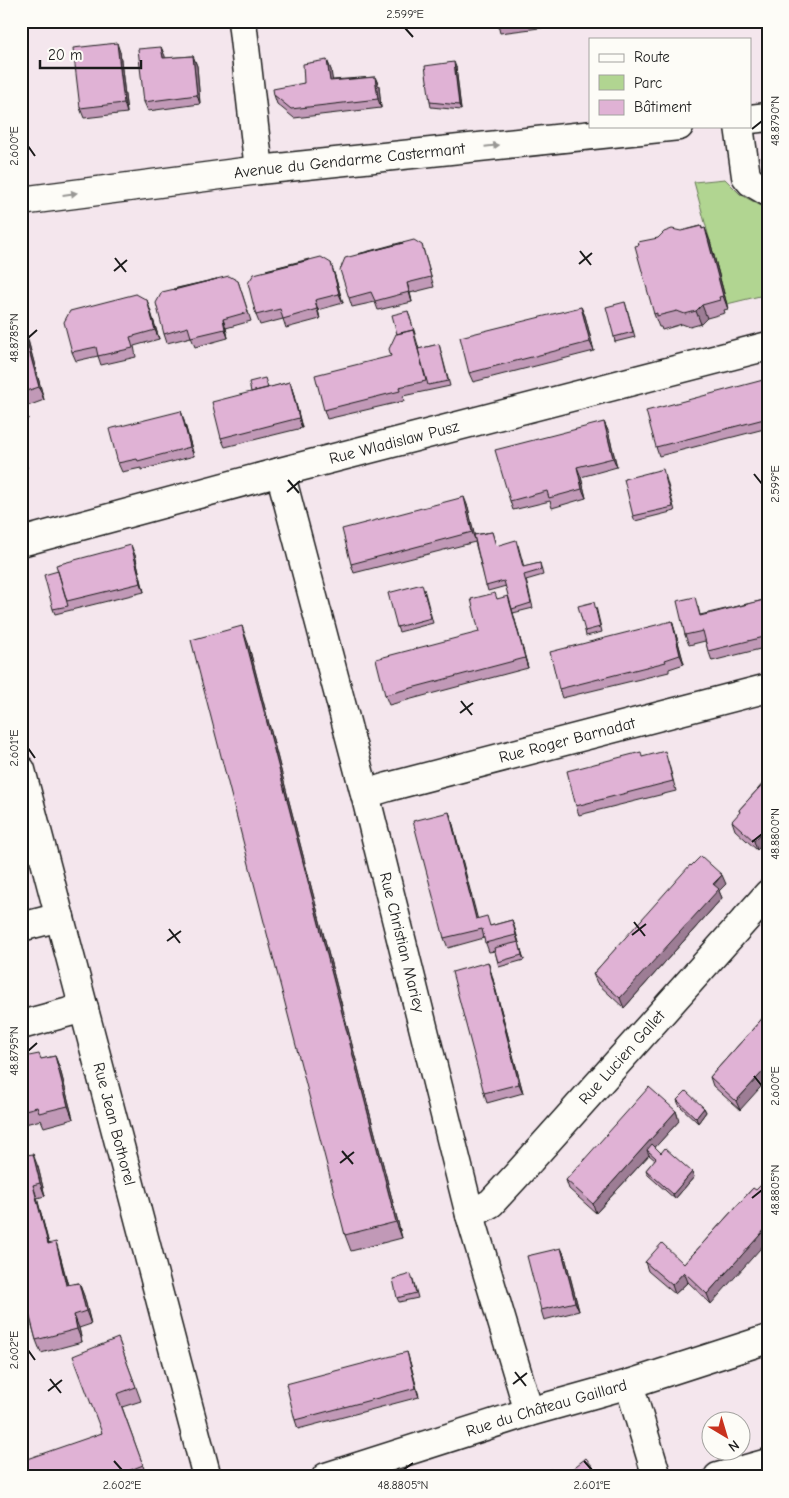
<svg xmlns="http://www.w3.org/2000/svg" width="789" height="1498" viewBox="0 0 789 1498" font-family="'Comic Neue',sans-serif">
<rect width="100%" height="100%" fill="#f4e6ed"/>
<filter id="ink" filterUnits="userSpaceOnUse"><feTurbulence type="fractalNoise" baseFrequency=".02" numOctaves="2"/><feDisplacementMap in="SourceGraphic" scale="10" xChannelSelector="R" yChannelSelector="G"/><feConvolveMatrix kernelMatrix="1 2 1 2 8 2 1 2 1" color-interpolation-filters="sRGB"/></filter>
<g filter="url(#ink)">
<path fill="#b1d591" stroke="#667856" d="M725 179 740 194 768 210V294L727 304 694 182Z"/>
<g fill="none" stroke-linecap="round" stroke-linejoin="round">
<g stroke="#1c1c1c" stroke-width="31">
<g id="minor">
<path d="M242 21 259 170"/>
<path d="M750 119 768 117"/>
<path d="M739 126 746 176 751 182 768 192"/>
<path id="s1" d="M21 201 259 170 679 126"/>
<path id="s2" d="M280 472 365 794 470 1215 529 1412"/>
<path id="s3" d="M21 542 280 472 768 346"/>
<path id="s4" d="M21 770 207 1477"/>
<path id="s5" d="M365 794 388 787 768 688"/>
<path d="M21 927 60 917"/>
<path d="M21 1025 84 1008"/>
<path id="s6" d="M470 1215 491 1203 516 1176 768 894"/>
<path d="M629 1384 657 1477"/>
<path id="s7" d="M326 1477 529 1412 629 1384 768 1339"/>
<path d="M718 1477 768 1463"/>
</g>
</g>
<use href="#minor" stroke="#fdfcf7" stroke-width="28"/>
</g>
<path fill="#c199b7" stroke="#1c1c1c" d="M497 21H554L555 26 500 33Z
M161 47 165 58 193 56 197 66 200 104 148 111 144 102Z
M120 52 127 113 84 118 80 108Z
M327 60 331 70 332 80 375 77 379 86 381 108 294 118 277 104 274 95 304 83Z
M456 67 461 110 431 107 430 102Z
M701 226 710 241 728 309 724 310 725 313 707 318 701 324 690 327 682 324 662 330 661 327H659L654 314 658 238Z
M422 245 434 287 410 293 412 302 378 310 375 302 352 307 349 298Z
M309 260 334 273 343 303 318 310 320 319 286 328 283 319 260 325 256 315Z
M238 281 251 321 226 328 228 338 195 347 191 337 167 343 164 334Z
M625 302 635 337 615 342 614 337Z
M581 307 585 316 594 351 473 382 469 373Z
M150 309 159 339 134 346 136 357 101 365 98 356 76 361 72 352Z
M408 311 419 349 439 344 450 386 403 396 404 401 327 419 324 410 391 356Z
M21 320 25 329 44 400 25 407 28 419 21 421Z
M768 381V428L659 456 656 447Z
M290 382 293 392 302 428 225 447 221 438 268 388Z
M181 411 184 421 194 456 141 470V468L122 472 118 463Z
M604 422 608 431 617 467 581 477 586 498 552 508 550 501 513 510 510 501Z
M21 445 27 468 21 469Z
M665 474 675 511 635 521 633 516Z
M468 507 474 535 492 532 496 546 518 545 524 567 540 563 543 575 526 580 533 608 513 613 528 668 389 705 385 695 479 632 497 599 510 601 506 586 488 591 475 542 354 573 351 564Z
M135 555 144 592 55 614 53 609Z
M424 589 433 623 399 632 397 627Z
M768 599V647L712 661 705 641 689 645 685 635 698 607 700 615Z
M596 607 602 632 586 636 585 631Z
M672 621 675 631 684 664 669 669V672L562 698 559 689Z
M248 643 402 1238 351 1251 345 1235Z
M643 757 668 761 676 791 579 815 576 806Z
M768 778V842L766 841 757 850 735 830 732 821 740 813 739 810Z
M449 812 452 821 477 919 490 926 512 920 524 960 499 967 495 951 489 952 484 938 448 948 444 938Z
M691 866 726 884 719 891 722 898 624 1008 597 983 593 974Z
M491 972 523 1093 487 1103 484 1093Z
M768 1012 740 1110 713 1086 710 1077Z
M55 1056 60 1069 73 1119 44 1127 41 1120 21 1125V1064Z
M677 1100 704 1108 706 1112 698 1123 679 1105Z
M676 1111 679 1121 655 1147 661 1153 692 1172 694 1177 675 1199 648 1175 646 1170 655 1160 649 1155 596 1213 569 1189 566 1180Z
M21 1156 38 1167 45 1196 37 1198 49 1244 60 1255 68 1285 79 1283 84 1296 91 1324 79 1328 82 1342 41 1353 36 1340 24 1295 21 1296Z
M753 1188 711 1304 688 1282 675 1294 648 1271 645 1262 684 1264Z
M561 1248 565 1257 579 1311 544 1320 541 1310Z
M413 1279 418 1298 399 1302 397 1298Z
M118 1338 141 1401 122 1407 147 1477H21L102 1433Z
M410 1362 419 1397 298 1429 295 1420Z"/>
<path fill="#9d7d95" stroke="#1c1c1c" d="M117 43 120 52 127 113 124 103Z
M161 47 165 56 167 68 163 58Z
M193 56 197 66 200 104 197 95Z
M327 60 331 70 334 90 330 81Z
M454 62 456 67 461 110 459 105Z
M375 77 379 86 381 108 378 99Z
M705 228 710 241 728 309 723 296Z
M331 263 343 303 339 294Z
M407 283 410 293 412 302 409 292Z
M147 300 150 309 159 339 155 330Z
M315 300 318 310 320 319 317 309Z
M702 305 707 318 701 324 696 311Z
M581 307 585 316 594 351 590 342Z
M223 319 226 328 228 338 225 329Z
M21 320 25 329 44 400 39 387Z
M290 382 293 392 302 428 299 418Z
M21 396 25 407 28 419 23 405Z
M181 411 184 421 194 456 190 447Z
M604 422 608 431 617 467 613 458Z
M21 445 27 468 21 450Z
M577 467 581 477 586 498 582 489Z
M464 497 468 507 476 542 472 532Z
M131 545 135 555 144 592 141 583Z
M508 596 513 613 528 668 525 658Z
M672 621 675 631 684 664 680 655Z
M242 626 248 643 402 1238 396 1222Z
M449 812 452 821 480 928 476 919Z
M763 831 766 841 757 850 754 841Z
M722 875 726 884 719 891 722 898 624 1008 620 998Z
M512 920 515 929 524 960 516 935Z
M488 962 491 972 523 1093 519 1084Z
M55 1056 60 1069 73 1119 68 1106Z
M768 1066V1079L740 1110 736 1101Z
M704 1108 706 1112 698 1123 696 1118Z
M676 1111 679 1121 650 1153 647 1150 649 1155 596 1213 593 1204Z
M33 1154 38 1167 45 1196 40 1183Z
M692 1172 694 1177 675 1199 673 1194Z
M33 1185 37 1198 52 1257 48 1244Z
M768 1226V1240L711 1304 707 1294Z
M56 1242 60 1255 71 1299 66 1285Z
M561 1248 565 1257 579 1311 575 1302Z
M684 1272 688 1282 675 1294 672 1285Z
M79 1283 84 1296 91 1324 86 1311Z
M74 1315 79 1328 82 1342 77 1329Z
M407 1352 410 1362 419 1397 416 1388Z"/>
<path fill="#e0b2d5" stroke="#1c1c1c" d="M497 21H517L497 24Z
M117 43 124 103 80 108 73 48Z
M161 47 163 58 193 56 197 95 144 102 138 49Z
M327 60 330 81 375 77 378 99 291 109 274 95 273 89 304 83 303 64Z
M454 62 459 105 430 102 425 66Z
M701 226 702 229 705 228 723 296 719 297 720 300 702 305 696 311 685 314 677 311 657 316V313L654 314 635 246 639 245 638 242 658 238 664 232 672 229 681 231Z
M414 240 422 245 431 277 407 283 409 292 375 301 371 292 349 298 340 270 345 258Z
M403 242V243L358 254Z
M321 257 331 263 339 294 315 300 317 309 283 319 280 309 256 315 248 283 254 274Z
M309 259V260L266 270Z
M229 276 238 281 248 312 223 319 225 329 191 337 188 327 164 334 156 303 162 292Z
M217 279 174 290 173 289Z
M136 294 147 300 155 330 130 337 133 348 98 356 96 347 72 352 64 322 70 311Z
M625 302 633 332 614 337 606 307Z
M581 307 590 342 469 373 460 337Z
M408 311 415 334 413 330 397 334 392 315Z
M21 321 39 387 21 393Z
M413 330 426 381 399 387 400 391 324 410 315 375 391 356 389 349 396 334Z
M439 344 448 381 428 385 418 349Z
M265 378 268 388 251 392 249 382Z
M767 379 768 418 656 447 646 411Z
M290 382 299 418 221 438 212 402Z
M21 397 23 405 21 406Z
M181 411 190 447 138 461 137 459 118 463 109 429Z
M604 422 613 458 577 467 582 489 549 498 547 491 510 501 495 450Z
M663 469 673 507 633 516 624 479Z
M464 497 472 532 351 564 342 529Z
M492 532 496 546 516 540 523 567 540 563 541 570 524 575 531 603 512 609 504 581 486 586 474 535Z
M131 545 141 583 67 601 56 565Z
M58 571 68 606 53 609 44 575Z
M422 584 431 618 397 627 388 593Z
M495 593 497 599 508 596 525 658 385 695 376 659 479 632 471 599Z
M695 597 700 616 768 599V636L708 651 703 631 685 635 677 601Z
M594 602 600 627 585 631 578 606Z
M672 621 680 655 665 660 666 662 559 689 550 652Z
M242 626 396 1222 345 1235 191 640Z
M665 751 673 781 576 806 567 771 641 752 642 757Z
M768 778V833L767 834 763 831 754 841 732 821 740 812 739 810Z
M449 812 476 919 487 916 490 926 512 920 516 935 485 943 482 929 444 938 413 821Z
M701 856 722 875 713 884 719 889 620 998 593 974 690 865 691 866Z
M519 942 522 955 498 962 494 948Z
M488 962 519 1084 484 1093 452 972Z
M768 1012V1066L736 1101 710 1077Z
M39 1054 41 1059 55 1056 68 1106 39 1113 37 1107 21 1111V1064L25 1063 24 1057Z
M649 1087 676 1111 593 1204 566 1180Z
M686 1091 704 1108 696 1118 677 1100Z
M652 1144 661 1153 665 1148 692 1172 673 1194 646 1170 656 1158 647 1150Z
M33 1154 40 1183 33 1185 48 1244 56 1242 66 1285 79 1283 86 1311 74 1315 77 1329 36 1340 21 1283V1156Z
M767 1179 768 1180V1226L707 1294 684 1272 672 1285 645 1262 662 1243 684 1264 753 1188 756 1190Z
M561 1248 575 1302 541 1310 527 1256Z
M411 1274 416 1293 397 1298 393 1279Z
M118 1338 136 1387 117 1394 143 1465 113 1477H21V1461L102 1433 73 1356Z
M407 1352 416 1388 295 1420 286 1384Z
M586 1458 601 1477H562Z
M551 1469 557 1477H540Z"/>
<defs><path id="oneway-solid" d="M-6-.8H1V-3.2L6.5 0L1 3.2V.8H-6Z" transform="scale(1.25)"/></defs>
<g fill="#989794">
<use href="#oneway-solid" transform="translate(492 146) rotate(-6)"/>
<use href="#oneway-solid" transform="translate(70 194) rotate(-8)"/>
</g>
</g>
<path fill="none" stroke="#1c1c1c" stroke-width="2" d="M405 28 413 37M752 129 762 121M28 146 35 156M580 251 591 265M115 258 126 272M579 264 592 253M114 271 127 260M28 338 37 330M754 474 762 484M288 480 299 493M287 492 300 481M461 701 472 715M460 713 473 703M28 748 35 758M752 842 762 834M634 922 645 936M169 929 180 943M632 935 646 924M167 941 181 931M28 1051 37 1043M754 1076 762 1086M342 1151 353 1164M340 1163 354 1152M752 1198 762 1190M28 1350 35 1360M515 1372 526 1386M50 1379 61 1393M513 1384 527 1373M48 1391 62 1380M114 1461 122 1470M584 1461 592 1470M403 1470 413 1463"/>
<g text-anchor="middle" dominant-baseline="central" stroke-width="4.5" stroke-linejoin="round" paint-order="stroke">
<g font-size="16" fill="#1c1c1c" stroke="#fdfcf7">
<text stroke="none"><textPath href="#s1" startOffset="331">Avenue du Gendarme Castermant</textPath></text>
<text stroke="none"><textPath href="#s3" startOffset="386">Rue Wladislaw Pusz</textPath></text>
<text stroke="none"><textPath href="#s5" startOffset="209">Rue Roger Barnadat</textPath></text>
<text stroke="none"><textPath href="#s2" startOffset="486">Rue Christian Mariey</textPath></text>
<text stroke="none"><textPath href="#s6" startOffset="220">Rue Lucien Gallet</textPath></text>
<text stroke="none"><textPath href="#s4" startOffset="366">Rue Jean Bothorel</textPath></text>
<text stroke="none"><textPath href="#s7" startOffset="231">Rue du Château Gaillard</textPath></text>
</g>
</g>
<rect width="789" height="1498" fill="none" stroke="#fdfcf7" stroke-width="55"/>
<rect x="589" y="38" width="162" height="90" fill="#fdfcf7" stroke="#a3a29f"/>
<rect x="599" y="54" width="25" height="8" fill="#fdfcf7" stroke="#a3a29f"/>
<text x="634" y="62" font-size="15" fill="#1c1c1c">Route</text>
<rect x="599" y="75" width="25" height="15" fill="#b1d591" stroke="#a3a29f"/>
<text x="634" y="88" font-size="15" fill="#1c1c1c">Parc</text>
<rect x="599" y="100" width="25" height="15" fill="#e0b2d5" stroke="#a3a29f"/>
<text x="634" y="112" font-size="15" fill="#1c1c1c">Bâtiment</text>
<g transform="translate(726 1436) rotate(142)"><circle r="24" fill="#fdfcf7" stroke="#a3a29f"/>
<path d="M0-4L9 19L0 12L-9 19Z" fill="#c8321e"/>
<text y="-8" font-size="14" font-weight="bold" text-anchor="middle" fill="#1c1c1c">N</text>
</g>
<path d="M40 60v8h101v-8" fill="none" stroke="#1c1c1c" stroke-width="2.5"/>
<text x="48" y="60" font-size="15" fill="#1c1c1c" stroke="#fdfcf7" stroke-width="4" paint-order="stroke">20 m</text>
<rect x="28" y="28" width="734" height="1442" fill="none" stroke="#1c1c1c" stroke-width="2"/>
<g font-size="12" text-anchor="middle" fill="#1c1c1c">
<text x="405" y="18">2.599°E</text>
<text transform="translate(775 121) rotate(-90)" y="4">48.8790°N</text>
<text transform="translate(14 146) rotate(-90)" y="4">2.600°E</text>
<text transform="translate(14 338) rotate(-90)" y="4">48.8785°N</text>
<text transform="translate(775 484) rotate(-90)" y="4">2.599°E</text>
<text transform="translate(14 748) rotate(-90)" y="4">2.601°E</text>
<text transform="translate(775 834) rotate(-90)" y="4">48.8800°N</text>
<text transform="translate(14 1051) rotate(-90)" y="4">48.8795°N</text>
<text transform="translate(775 1086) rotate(-90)" y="4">2.600°E</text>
<text transform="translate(775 1190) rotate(-90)" y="4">48.8805°N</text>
<text transform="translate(14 1350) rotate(-90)" y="4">2.602°E</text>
<text x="122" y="1489">2.602°E</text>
<text x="403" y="1489">48.8805°N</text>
<text x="592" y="1489">2.601°E</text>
</g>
</svg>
